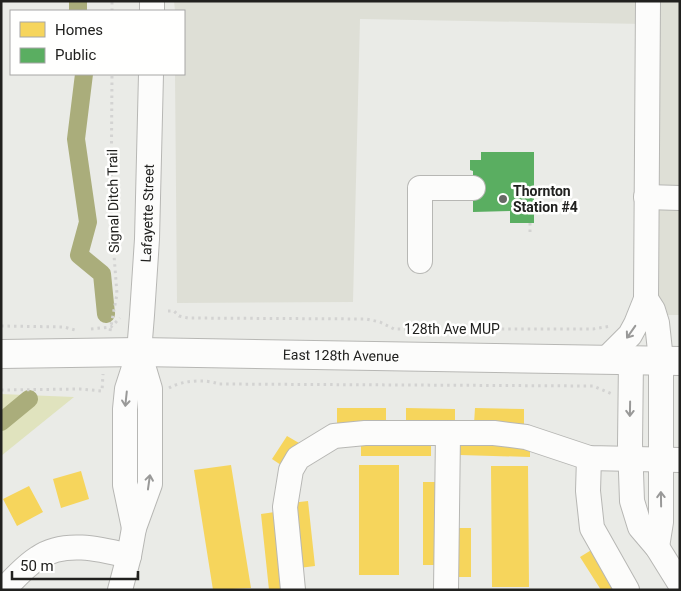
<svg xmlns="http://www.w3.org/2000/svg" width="681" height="591" viewBox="0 0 681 591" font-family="Roboto,sans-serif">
<rect width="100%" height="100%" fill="#eaebe7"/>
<path fill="#dedfd6" d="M174 1H680V315H641L644 24 360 19 353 302 177 303 175 74H184V11H175Z"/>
<path fill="#e0e3be" d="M1 394 74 397 1 456Z"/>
<path fill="#f6d55c" d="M337 408H386V424H337Z
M406 408 455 409V425L406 424Z
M475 408 524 409V425L474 424Z
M287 436 299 443 284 467 272 459Z
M460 441 530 443V457L460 455Z
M361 442H431V456H361Z
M231 465 251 588 213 590 194 470Z
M359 465H399V575H359Z
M491 466H528L529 587H492Z
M81 471 89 499 61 508 53 479Z
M423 482H438V565H423Z
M29 486 43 512 17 526 3 499Z
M308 501 315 566 299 568 291 503Z
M275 512 284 590H269L261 514Z
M455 528H471V577H455Z
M593 549 618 590H601L580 557Z"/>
<path fill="#5aae61" d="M481 152H534V223H510V211L473 212V171L470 170V160H481Z"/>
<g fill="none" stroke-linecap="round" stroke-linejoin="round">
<path stroke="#aaad7b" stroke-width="18" d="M78 11V1
M84 74 76 139 88 222 79 255 102 274 106 314
M1 422 29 399"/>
<g stroke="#b7b7b4" stroke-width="26">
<g id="minor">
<path d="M152 1V11"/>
<path d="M646 197 680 198"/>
<path d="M420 261V188H473"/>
<path d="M646 299 648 1"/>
<path d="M605 360 630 335 636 324 646 299 653 310 657 323 661 360V522L657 547"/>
<path d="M631 360 630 444 632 501 640 527 657 547 680 584"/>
<path d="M589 458 588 491 592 528 627 590"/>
<path id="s1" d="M134 528 125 485V409L127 389 139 352 142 315 147 239 151 74"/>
<path d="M3 590C14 579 25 566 38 558 64 540 100 549 129 556"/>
<path d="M120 590 129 556 134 528 150 484V389L139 352"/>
<path d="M293 590 285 507 291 470 298 458 334 436 365 433H494L526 437 589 458 680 460"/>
<path d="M446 590 448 433"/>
</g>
</g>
<g stroke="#b7b7b4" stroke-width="30">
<g id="major">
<path id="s2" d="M1 354 139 352 680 361"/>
</g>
</g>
<path stroke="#d3d3d2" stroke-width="3" stroke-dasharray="2.5 4" stroke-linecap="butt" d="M112 11V1
M530 223V233
M168 311H174L179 316 188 318 366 319 380 322 394 329H593L611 326
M1 326 64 327 75 330
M91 329 111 327 120 318
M110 331 117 294 111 216 112 74
M169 388C183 380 205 379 219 384L593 386 612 394
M1 390 80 389 102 391 103 374"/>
<use href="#minor" stroke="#fcfcfb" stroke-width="24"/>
<use href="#major" stroke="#fcfcfb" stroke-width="28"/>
</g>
<defs><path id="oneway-shaft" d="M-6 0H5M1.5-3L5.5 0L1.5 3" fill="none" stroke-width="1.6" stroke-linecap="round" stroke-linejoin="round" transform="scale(1.25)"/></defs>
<g stroke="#999998">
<use href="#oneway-shaft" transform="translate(631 332) rotate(125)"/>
<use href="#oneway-shaft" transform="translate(126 399) rotate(96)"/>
<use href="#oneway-shaft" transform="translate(630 409) rotate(91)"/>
<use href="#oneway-shaft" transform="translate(149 482) rotate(-82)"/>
<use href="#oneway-shaft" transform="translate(661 499) rotate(-91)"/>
</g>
<circle fill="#676865" stroke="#fffffe" stroke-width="2" cx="503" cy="199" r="5"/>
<g text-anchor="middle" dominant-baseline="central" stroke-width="5" stroke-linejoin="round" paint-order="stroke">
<g font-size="14" font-weight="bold" fill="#21211f" stroke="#fffffe" text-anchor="start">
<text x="513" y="191">Thornton<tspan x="513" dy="16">Station #4</tspan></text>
</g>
<g font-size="14" fill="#21211f" stroke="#fffffe">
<text transform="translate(113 201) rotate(-91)">Signal Ditch Trail</text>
<text stroke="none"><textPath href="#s1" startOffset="318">Lafayette Street</textPath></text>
<text x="452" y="329">128th Ave MUP</text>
<text stroke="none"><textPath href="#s2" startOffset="340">East 128th Avenue</textPath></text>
</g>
</g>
<rect width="681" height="591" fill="none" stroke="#21211f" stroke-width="5"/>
<rect x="10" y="10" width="175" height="65" fill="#fffffe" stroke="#a6a6a5"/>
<rect x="20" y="22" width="25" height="15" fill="#f6d55c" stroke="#a6a6a5"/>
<text x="55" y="35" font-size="15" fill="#21211f">Homes</text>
<rect x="20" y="48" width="25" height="15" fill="#5aae61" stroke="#a6a6a5"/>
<text x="55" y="60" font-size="15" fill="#21211f">Public</text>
<path d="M12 571v8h126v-8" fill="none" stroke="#21211f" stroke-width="2.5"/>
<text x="20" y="571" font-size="15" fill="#21211f" stroke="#fffffe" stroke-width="4" paint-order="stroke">50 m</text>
</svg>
